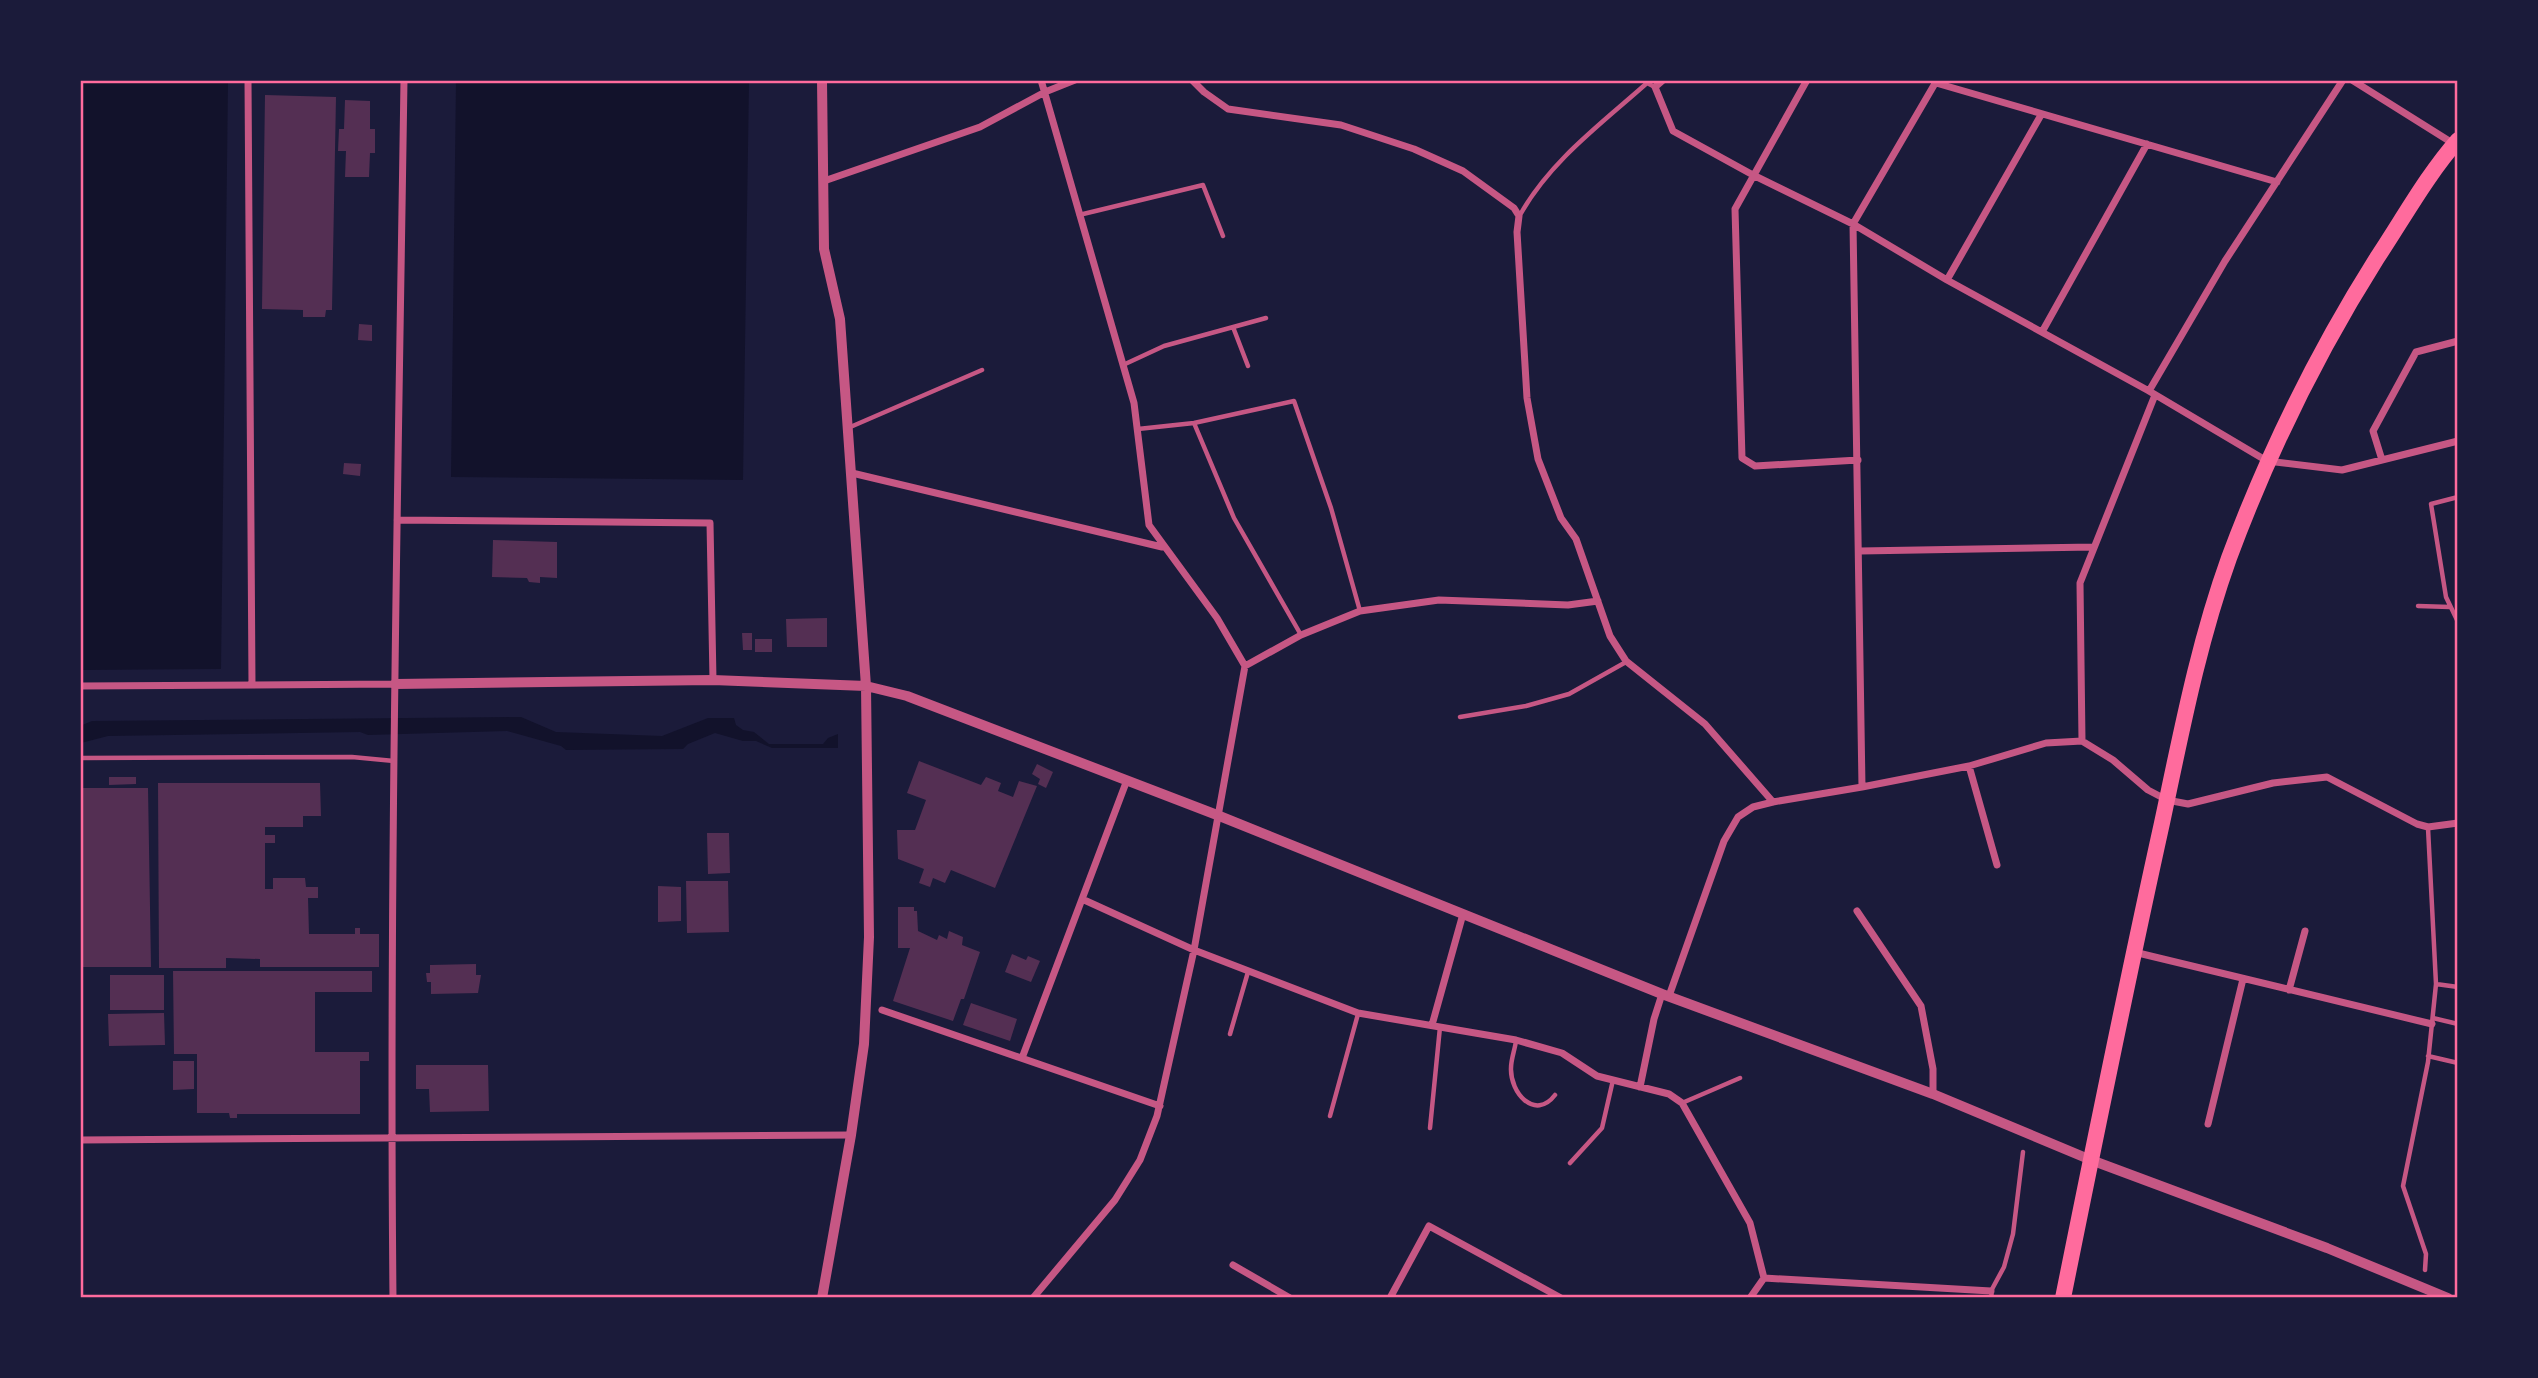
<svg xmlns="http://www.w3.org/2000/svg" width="2538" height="1378" viewBox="0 0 2538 1378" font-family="Raleway,sans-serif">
<rect width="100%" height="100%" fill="#1b1b3a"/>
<path fill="#12122b" d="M80 81H228L221 669 81 670Z
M456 81H749L743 480 451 477Z
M521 717 556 732 662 736 708 718H734L736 725 743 730 754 732 769 744H823L828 738 838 734V748H772L756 741H743L715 733 688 744 683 749 566 750 561 746 507 731 368 735 360 732 108 736 81 743 80 726 92 721Z"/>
<path fill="#542f53" d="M265 95 336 97 332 310H326L325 317H303V310L262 309Z
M345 100 370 101V129H375V153H370L369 177H345L346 151H338L339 129H344Z
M359 324 372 325V341L358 340Z
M344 463 361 464 360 476 343 474Z
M493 540 557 542V578L540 577V583L529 582 527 578 492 577Z
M827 618V647H787L786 619Z
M742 633H752V650H743Z
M755 639H772V652H755Z
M919 761 981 785 986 777 1001 783 998 791 1013 797 1019 781 1037 786 995 888 951 870 945 883 933 878 930 887 919 883 924 869 898 859 897 830H915L926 800 907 793Z
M1037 764 1053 772 1046 788 1038 784 1040 779 1032 774Z
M109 777H136V784L109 785Z
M158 783H320L321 816H303V827H265V835H275V843H265V889H273V878H305L306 887H318V898H308L309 934H355V928H360V934H379V967H260V959L226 958V968H159Z
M80 788H148L151 967H80Z
M707 833H729L730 873 708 874Z
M686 881H728L729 932 687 933Z
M658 886 681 887V921L658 922Z
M898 907H914V911H917L918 931 937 940 939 935 947 939 949 931 963 937 962 945 980 952 964 999H961L953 1021 893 1001 910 948H898Z
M1012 954 1026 960 1028 956 1040 961 1031 982 1005 972Z
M476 964V975H481L478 993 431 994V982H427L426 973H430V965Z
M173 971H372V992H315V1052H369V1061H360V1114H237V1118H230L229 1113H197V1054H174Z
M110 975H164V1010H110Z
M971 1003 1017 1019 1010 1041 963 1025Z
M164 1013 165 1045 109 1046 108 1014Z
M173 1061H194V1089L173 1090Z
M416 1065H488L489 1111 430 1112 429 1089H416Z"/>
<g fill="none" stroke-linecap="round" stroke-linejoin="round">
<path stroke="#c65784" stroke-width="4.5" d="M1079 215 1203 185 1223 236
M1520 215C1550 161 1601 124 1647 83L1655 87
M1233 327 1248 366
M1123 365 1164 346 1266 318
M1194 423 1234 518 1301 635
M848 428 982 370
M1138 429 1194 423 1294 401 1331 508 1360 611
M2458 497 2431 504 2446 597 2458 622
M2418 606 2450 607
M1460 717 1526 706 1569 694 1626 662
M80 758 352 757 394 761
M2436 984 2458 987
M2433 1018 2458 1024
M1230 1034 1248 972
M1516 1041C1515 1049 1511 1059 1511 1068 1510 1093 1535 1121 1555 1095
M2428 1056 2458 1063
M1682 1103 1740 1078
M1330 1116 1358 1014
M1430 1128 1440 1027
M1570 1163 1602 1128 1613 1080
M2425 1270 2426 1254 2403 1186 2428 1062 2436 984 2428 828
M1992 1298 1991 1291 2004 1267 2013 1234 2023 1152"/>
<path stroke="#c65784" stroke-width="7" d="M248 80 252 684
M1192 80 1204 92 1228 109 1341 125 1414 149 1463 171 1514 208 1519 216 1517 232 1527 398 1538 459 1561 518 1576 539 1610 636 1626 661 1705 724 1773 802
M1663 80 1655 87 1673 131 1753 175 1853 224 1947 280 2149 391 2267 461 2342 470 2458 441
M1807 80 1735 209 1742 458 1755 466 1858 460
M2352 80 2454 144 2458 153
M1936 83 2277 182
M824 181 980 127 1045 92 1075 80
M1947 280 2041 115
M2042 332 2147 144
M2149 391 2225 261 2343 80
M2382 460 2373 431 2416 352 2458 341
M852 473 1162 547
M397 520 710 523 713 680
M1860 551 2093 547
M1245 666 1301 635 1360 611 1439 600 1568 605 1598 601
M80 686 395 684
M2082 741 2080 583 2155 395
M1969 766 1997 865
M1862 787 1853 224 1937 80
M1082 899 1194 950 1358 1013 1516 1040 1562 1053 1597 1076 1669 1094 1682 1103 1750 1223 1764 1278 1750 1298
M1857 911 1921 1006 1933 1069V1094
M2134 952 2432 1024
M2289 990 2305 931
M1669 996 1724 841 1738 817 1753 807 1773 802 1862 787 1969 766 2046 743 2082 741 2113 760 2148 790 2167 800 2188 804 2273 783 2327 777 2417 824 2428 827 2458 823
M882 1010 1160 1106
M1432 1025 1463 914
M1022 1058 1127 780
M1640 1087 1654 1019 1662 994
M2208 1124 2243 979
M80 1140 851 1135
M1233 1265 1290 1298
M1764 1278 1991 1291
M393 1298C389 892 398 486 404 80
M1033 1298 1115 1200 1140 1160 1157 1116 1194 950 1245 666 1217 618 1149 525 1134 403 1041 80
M1390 1298 1429 1226 1561 1298"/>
<path stroke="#c65784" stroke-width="10" d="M822 80 824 249 840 319 866 686 869 937 864 1044 851 1135 822 1298
M395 684 713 680 866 686 907 696 1217 815 1662 994 1933 1094 2091 1160 2327 1248 2448 1298"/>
<path stroke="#ff6b9d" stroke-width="16" d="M2063 1298C2095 1139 2127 981 2162 823 2181 734 2198 644 2229 558 2268 453 2317 353 2377 258 2403 219 2427 175 2458 140"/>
</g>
<rect width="2538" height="1378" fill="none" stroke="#1b1b3a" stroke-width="164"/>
<rect x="82" y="82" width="2374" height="1214" fill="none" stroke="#ff6b9d" stroke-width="2.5"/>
</svg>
